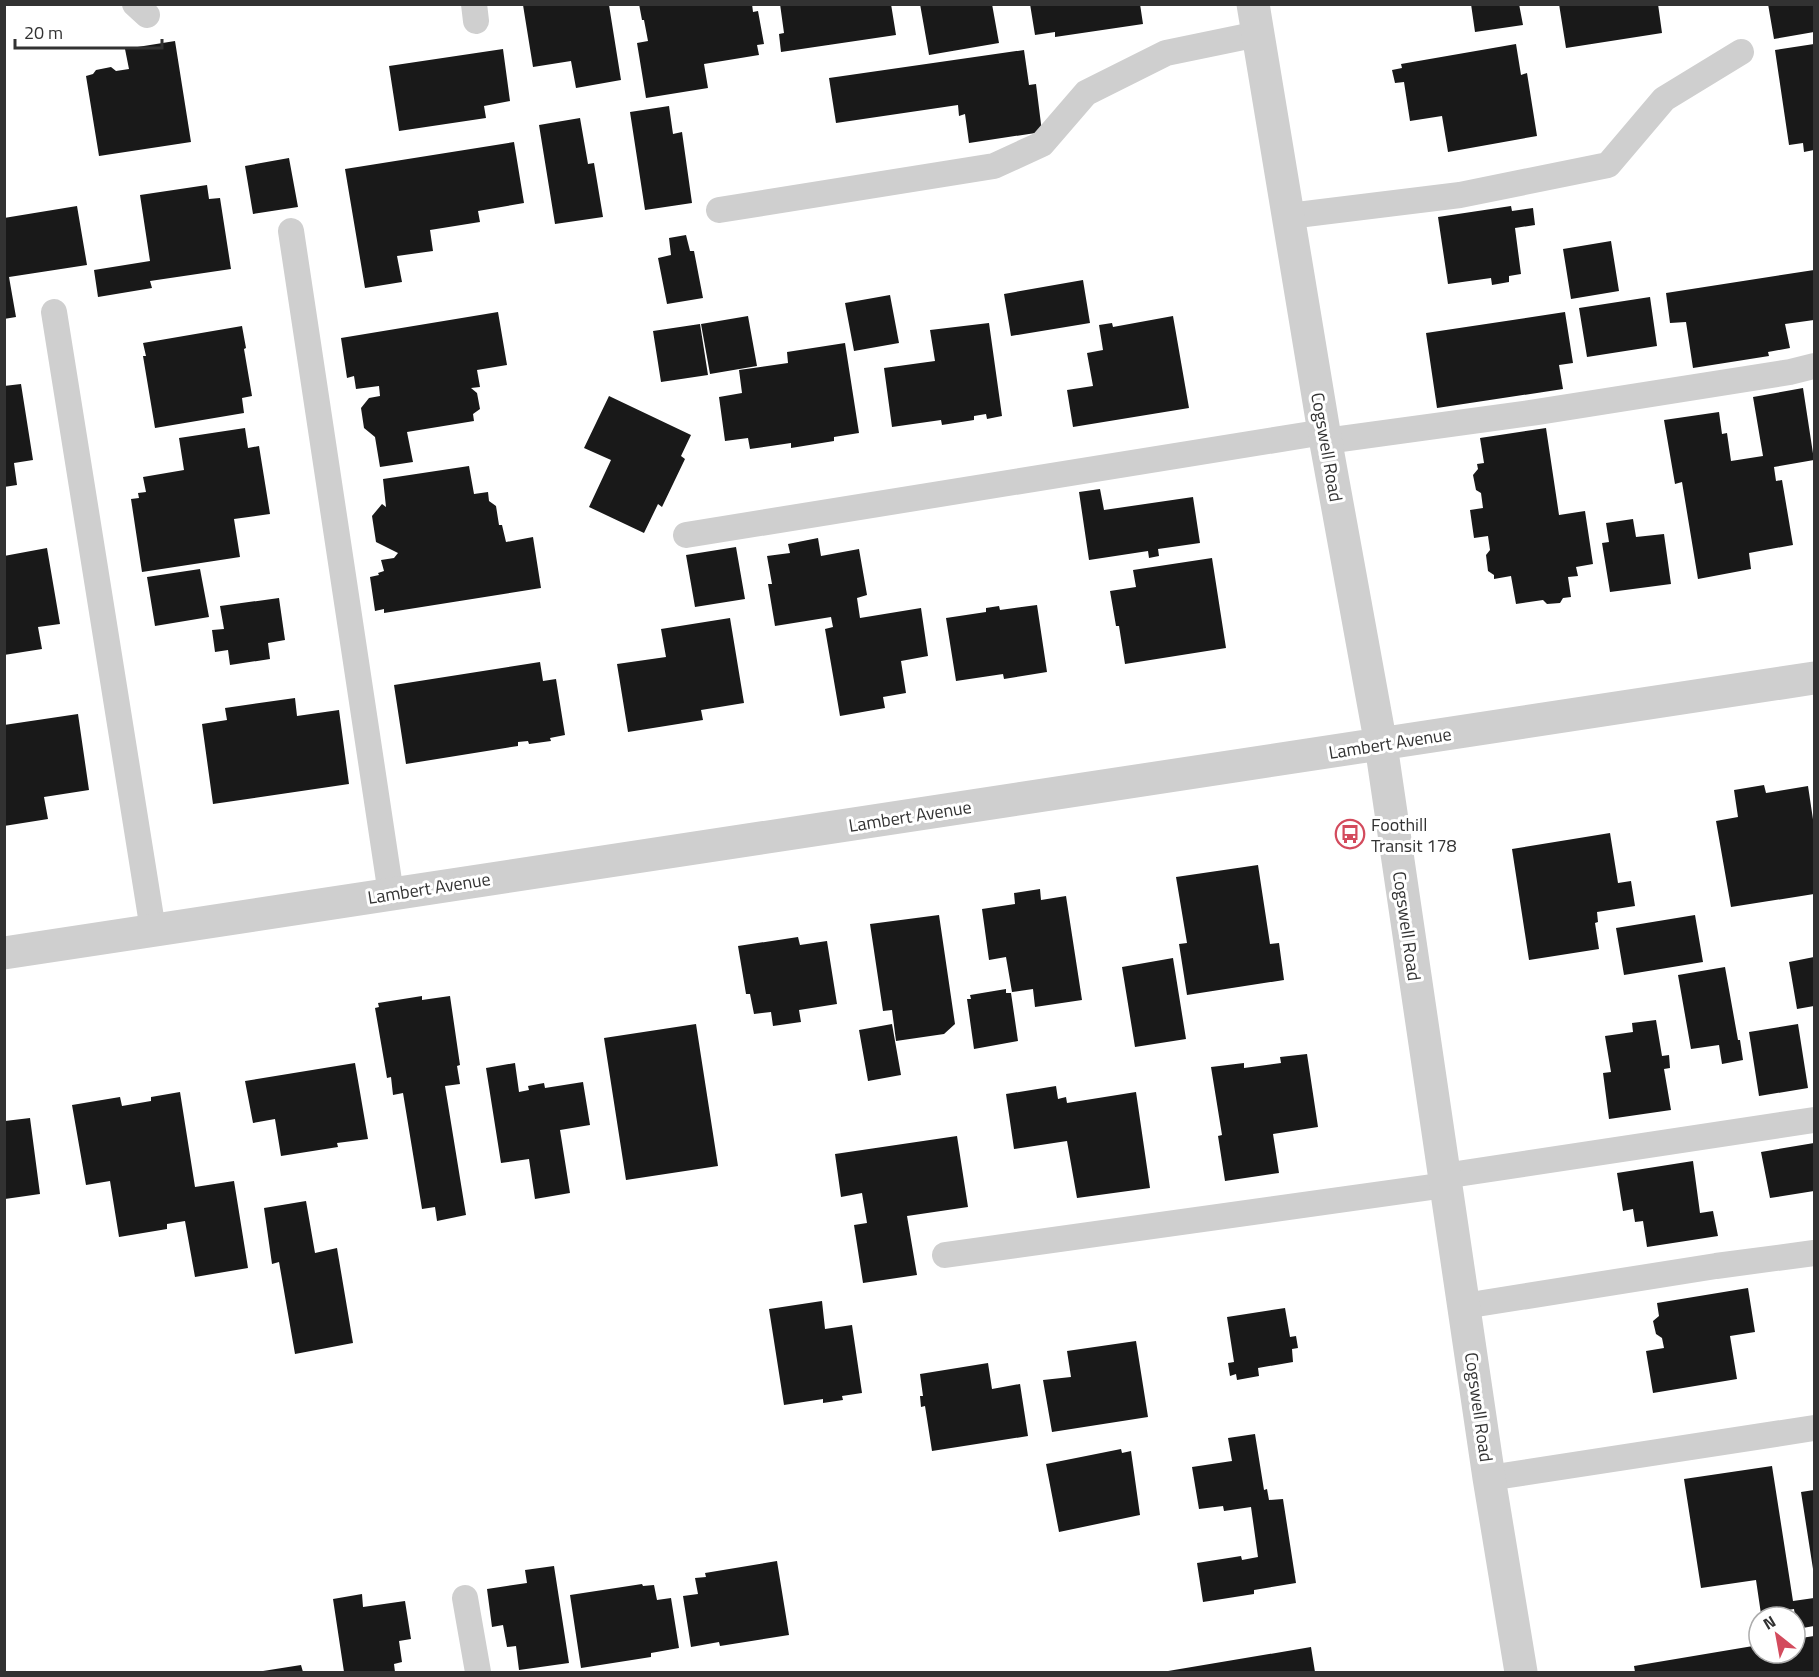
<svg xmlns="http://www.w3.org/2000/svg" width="1819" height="1677" viewBox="0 0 1819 1677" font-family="'Titillium Web',sans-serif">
<rect width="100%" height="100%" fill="#fff"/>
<path fill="#191919" d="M639 4H752L753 12 758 11 764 44 757 45 759 55 704 64 708 88 646 98 637 43 648 41 644 20H642Z
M780 4H891L896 35 781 52 779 34 784 33Z
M920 4H992L999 43 929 55Z
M1030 4H1140L1143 24 1055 37V32L1035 35Z
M1471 4H1519L1523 25 1475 32Z
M1559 4H1658L1662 33 1566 48Z
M1768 4H1814V32L1774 39Z
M523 5H609L621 80 576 88 571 61 533 67Z
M175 41 191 142 99 156 86 76 93 74 96 70 111 67 116 71 129 69 125 49Z
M1516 44 1521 75 1527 73 1537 136 1448 152 1442 116 1410 121 1404 82 1395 83 1392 70 1402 68 1401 64Z
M1814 44V150L1804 152 1803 143 1789 145 1775 50Z
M503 49 510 101 484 106 486 118 399 131 389 66Z
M1024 50 1029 85 1036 84 1042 132 969 143 965 114 959 116 958 105 836 123 829 78Z
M669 106 673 134 682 132 692 203 645 210 630 112Z
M580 118 588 164 594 163 603 217 555 224 539 125Z
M514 142 524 203 478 211 480 222 430 230 433 251 397 256 402 282 365 288 345 169Z
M289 158 298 207 253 214 245 166Z
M207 185 209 199 220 198 231 269 150 281 152 288 98 297 94 270 150 261 140 195Z
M77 206 87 265 9 277 16 317 4 319V218Z
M1511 206 1512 211 1533 208 1535 225 1515 228 1521 274 1509 276V282L1492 285 1491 278 1448 284 1438 217Z
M686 235 690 251H694L703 298 667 304 658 258 671 255 669 238Z
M1611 241 1619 291 1571 299 1563 249Z
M1814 270V320L1785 324 1790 348 1768 352 1769 356 1693 368 1686 322 1670 323 1666 293Z
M1083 280 1090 323 1011 336 1004 294Z
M890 295 899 343 854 351 845 303Z
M1650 297 1657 346 1587 357 1579 308Z
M498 312 507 365 477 370 480 387 471 388 477 393 480 409 473 414 474 421 407 432 413 462 380 467 375 437 364 428 361 408 369 398 380 396 379 386 356 389 354 376 347 378 341 338Z
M1565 312 1573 363 1559 365 1563 389 1437 408 1426 333Z
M748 316 757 366 710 374 701 324Z
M1173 316 1189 408 1073 427 1067 390 1093 386 1087 353 1103 350 1099 325 1112 323 1113 327Z
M989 323 1002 416 987 419 986 414 974 416V420L942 425 941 420 892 427 884 368 935 361 930 330Z
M700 324 708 375 661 382 653 331Z
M242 326 246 348 244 349 252 396 242 398 244 413 155 428 143 356H146L143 343Z
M845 343 859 433 834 437V441L791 448V443L750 449 748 438 725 441 719 397 742 393 739 370 788 363 787 352Z
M21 384 33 460 14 463 17 485 4 487V386Z
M1803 388 1814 460 1774 467 1776 481 1782 480 1793 545 1749 553 1751 569 1698 579 1682 482 1675 484 1664 420 1719 412 1722 434 1727 433 1731 461 1763 456 1753 397Z
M609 396 691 435 681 456 685 459 662 507 658 504 644 533 589 507 611 460 584 448Z
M245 428 248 448 259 446 270 514 234 519 240 557 142 572 131 499 139 498 138 493 146 492 143 477 184 470 179 438Z
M1546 428 1559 515 1585 511 1593 564 1576 567 1578 576 1568 577 1571 597 1563 598 1560 603 1547 604 1543 600 1516 604 1511 576 1494 579V575L1488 571 1486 555 1490 550 1488 536 1474 538 1470 510 1483 508 1481 493 1476 490 1473 475 1478 469 1477 464 1484 463 1480 438Z
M469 466 474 494 488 492 489 501 496 506 499 525H502L506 542 533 537 541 588 384 613V609L375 611 370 577 379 575 378 573 384 571 381 560 394 558 398 553 376 542 372 516 382 504 386 507 383 479Z
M1100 489 1104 510 1193 497 1200 543 1158 549 1159 556 1149 558 1148 551 1089 560 1079 492Z
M1633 519 1636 537 1664 534 1671 584 1610 592 1602 543 1609 542 1606 523Z
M818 538 821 556 859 549 867 595 857 598 860 618 921 608 928 656 901 661 906 693 883 697 885 708 840 716 825 629 833 627 831 617 775 626 768 584H772L767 556 790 553 788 544Z
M736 547 745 599 695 607 686 555Z
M47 548 60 624 38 627 42 649 4 655V556Z
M1212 558 1226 648 1125 664 1119 626H1116L1110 591 1136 587 1133 570Z
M200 569 209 617 155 626 147 577Z
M279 598 285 640 268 643 270 659 230 665 228 650 215 652 212 630 224 629 220 606Z
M1037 605 1047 672 1004 679 1003 674 956 681 946 618 986 612V608L999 606 1000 610Z
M730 618 744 703 701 710 703 720 628 732 617 664 666 657 661 629Z
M540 662 543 681 556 679 565 735 550 738 551 741 529 744 528 741 518 742V746L406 764 394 685Z
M295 698 297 716 339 710 349 784 213 804 202 724 227 720 225 708Z
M78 714 89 790 44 797 48 819 4 826V725Z
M1764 785 1766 793 1808 786 1814 826V894L1731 907 1716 821 1738 817 1734 790Z
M1610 833 1618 883 1631 881 1635 906 1597 912 1598 922 1595 923 1599 949 1529 960 1512 849Z
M1258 865 1270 944 1279 943 1284 980 1187 995 1179 944 1187 943 1176 877Z
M1040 889 1041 900 1066 896 1082 1000 1035 1007 1033 989 1012 992 1006 957 989 960 982 909 1015 904 1014 893Z
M939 915 955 1024 944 1034 896 1041 892 1010 883 1011 870 924Z
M1695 915 1703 962 1624 975 1616 928Z
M798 937 800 945 827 941 837 1004 799 1010 801 1022 773 1026 771 1012 754 1014 750 994H746L738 946Z
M1814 957V1006L1797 1009 1789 962Z
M1173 958 1186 1039 1135 1047 1122 967Z
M1725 967 1738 1040H1740L1743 1060 1722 1064 1719 1045 1691 1049 1678 975Z
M1006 989V993H1011L1018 1041 974 1049 967 999H971L970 995Z
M422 996V1000L450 996 460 1065 457 1066 460 1084 445 1086 466 1215 437 1221 435 1207 422 1209 403 1093 393 1095 391 1077 387 1078 375 1008 379 1007 378 1003Z
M1656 1020 1662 1056 1669 1055 1670 1068 1664 1069 1671 1110 1609 1119 1603 1073 1611 1072 1605 1036 1633 1032 1632 1023Z
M696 1024 718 1166 626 1180 604 1038Z
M892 1024 901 1075 868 1081 859 1030Z
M1798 1024 1808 1088 1759 1096 1749 1032Z
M1307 1054 1318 1127 1273 1134 1279 1173 1225 1181 1218 1136 1222 1135 1211 1067 1244 1063V1068L1281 1063 1280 1057Z
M355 1063 368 1139 337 1143 338 1147 281 1156 275 1119 253 1123 245 1081Z
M515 1063 519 1092 529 1090 528 1086 544 1083 545 1088 583 1082 590 1125 560 1130 570 1193 535 1199 529 1159 501 1163 486 1068Z
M1056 1086 1058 1099 1066 1097 1067 1103 1136 1092 1150 1188 1077 1198 1067 1141 1014 1149 1006 1094Z
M180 1092 195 1187 234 1181 248 1268 195 1277 185 1221 167 1224V1229L119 1237 110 1181 86 1185 72 1105 120 1097 122 1106 151 1101V1097Z
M30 1118 40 1194 5 1199V1121Z
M957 1136 968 1207 907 1216 917 1275 863 1283 854 1225 867 1223 862 1193 841 1197 835 1154Z
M1814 1143V1191L1770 1198 1761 1152Z
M1693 1161 1700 1213 1713 1211 1718 1236 1647 1247 1643 1221 1635 1222 1633 1209 1623 1211 1617 1173Z
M306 1201 315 1253 337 1248 353 1343 295 1354 279 1262 272 1264 264 1208Z
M1748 1288 1755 1332 1730 1336 1737 1379 1653 1393 1646 1351 1664 1348 1662 1338 1656 1334 1653 1321 1659 1316 1657 1303Z
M822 1301 825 1329 852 1325 862 1393 842 1396 843 1400 823 1403V1399L784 1405 769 1309Z
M1285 1308 1290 1337 1296 1336 1298 1348 1292 1349 1293 1362 1258 1368 1259 1376 1237 1380 1236 1374 1230 1376 1228 1363 1234 1362 1227 1317Z
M1136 1341 1148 1417 1052 1432 1043 1380 1071 1377 1067 1351Z
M988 1363 992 1389 1020 1384 1028 1436 932 1451 925 1406 921 1407 920 1396H923L920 1374Z
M1255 1434 1264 1490 1267 1489 1269 1500 1283 1499 1296 1583 1254 1590V1594L1203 1602 1197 1563 1241 1556 1242 1560 1258 1557 1251 1507 1224 1511 1223 1506 1199 1509 1192 1467 1232 1461 1228 1438Z
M1121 1449 1122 1453 1131 1451 1140 1515 1059 1532 1046 1464Z
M1772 1466 1793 1601 1814 1598V1626L1797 1629 1794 1609 1761 1614 1756 1580 1701 1588 1684 1479Z
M1814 1490V1569H1813L1801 1492Z
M777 1561 789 1635 720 1646 719 1642 691 1647 683 1596 698 1594 695 1578 706 1577 705 1573Z
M554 1566 569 1663 519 1670 516 1646 507 1647 503 1625 492 1627 487 1589 527 1583 525 1570Z
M642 1584 643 1586 654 1585 657 1600 671 1598 679 1648 651 1653V1657L581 1668 570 1595Z
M362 1594 363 1607 405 1601 411 1639 399 1641 402 1662 394 1664 395 1672H344L333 1599Z
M1814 1636V1672H1635L1634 1666 1759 1645V1653H1795V1639Z
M1311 1647 1315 1672H1169L1168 1671Z
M301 1665 303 1672H264L263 1671Z"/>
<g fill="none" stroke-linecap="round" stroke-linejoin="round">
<path stroke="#cfcfcf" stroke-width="26" d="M135 4 147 15
M474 4 476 21
M719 210 994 166 1042 144 1086 93 1166 53 1258 34
M1289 216 1460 195 1608 165 1664 99 1741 52
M291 231 391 894
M54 312 153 930
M1326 441 1537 412 1790 372 1814 366
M686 535 1324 432
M1444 1176 1814 1120
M945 1255 1446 1185
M1464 1306 1716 1266 1814 1253
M1489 1478 1814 1428
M465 1598 478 1672"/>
<path stroke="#cfcfcf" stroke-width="33" d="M1253 4 1324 432 1381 745 1489 1478 1521 1672
M4 953 1814 678"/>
</g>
<defs>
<g id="bus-ring" transform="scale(1.5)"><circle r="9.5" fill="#fff" stroke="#d34b5d" stroke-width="1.5"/><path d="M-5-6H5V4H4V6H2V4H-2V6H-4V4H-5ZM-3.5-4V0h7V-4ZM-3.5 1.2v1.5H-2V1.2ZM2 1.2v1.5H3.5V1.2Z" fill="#d34b5d"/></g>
</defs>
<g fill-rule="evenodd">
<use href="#bus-ring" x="1350" y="834"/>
</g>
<g text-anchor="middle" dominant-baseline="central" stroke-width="6" stroke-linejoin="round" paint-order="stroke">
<g font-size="18" fill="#323232" stroke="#fff">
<text transform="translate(1327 447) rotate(80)">Cogswell Road</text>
<text transform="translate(1390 743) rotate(-9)">Lambert Avenue</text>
<text transform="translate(910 816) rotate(-9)">Lambert Avenue</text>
<text transform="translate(429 888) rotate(-9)">Lambert Avenue</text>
<text transform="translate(1407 926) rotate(82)">Cogswell Road</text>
<text transform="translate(1479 1407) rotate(82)">Cogswell Road</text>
</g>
<g font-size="18" fill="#323232" stroke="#fff" text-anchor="start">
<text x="1371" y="824">Foothill<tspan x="1371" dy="21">Transit 178</tspan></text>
</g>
</g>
<rect width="1819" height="1677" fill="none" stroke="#323232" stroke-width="12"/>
<g transform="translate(1777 1635) rotate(329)"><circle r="28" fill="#ffffff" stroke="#adadad" stroke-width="1.5"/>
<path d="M0-4.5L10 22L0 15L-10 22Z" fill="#d34b5d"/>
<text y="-9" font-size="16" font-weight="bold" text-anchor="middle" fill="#323232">N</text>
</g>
<path d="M15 39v9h147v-9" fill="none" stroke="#323232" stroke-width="3"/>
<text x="24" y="39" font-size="18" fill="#323232" stroke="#ffffff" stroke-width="4.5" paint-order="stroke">20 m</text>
</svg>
